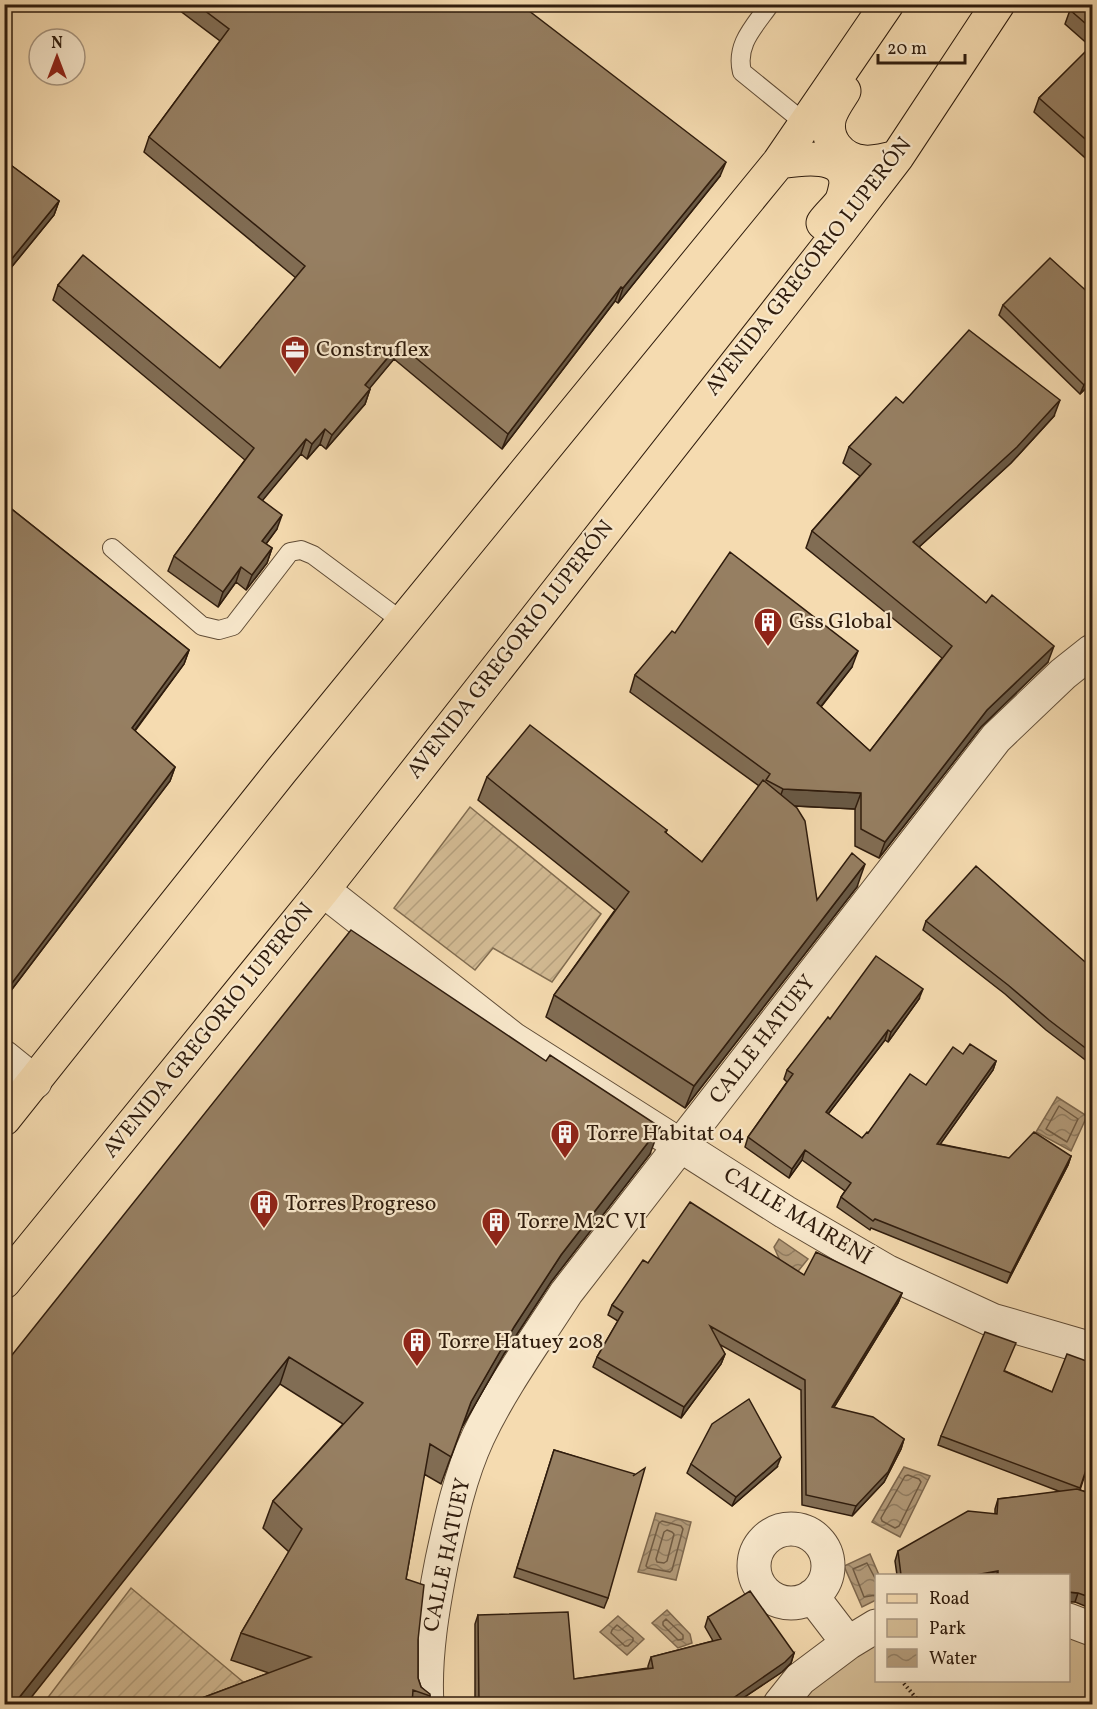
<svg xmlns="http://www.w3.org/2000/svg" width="1097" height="1709" viewBox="0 0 1097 1709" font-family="Vollkorn,serif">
<defs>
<pattern id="garden-furrows" width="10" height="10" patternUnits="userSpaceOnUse" patternTransform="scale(1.5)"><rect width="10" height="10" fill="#d3bb94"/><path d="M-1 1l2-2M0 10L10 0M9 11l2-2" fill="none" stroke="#b5a07e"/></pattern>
<pattern id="water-waves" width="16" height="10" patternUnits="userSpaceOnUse" patternTransform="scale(1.5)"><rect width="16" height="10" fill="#b29a79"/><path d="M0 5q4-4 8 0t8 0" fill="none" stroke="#917d62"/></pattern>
</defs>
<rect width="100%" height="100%" fill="#f5dbb0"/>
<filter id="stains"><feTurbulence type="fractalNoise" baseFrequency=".00333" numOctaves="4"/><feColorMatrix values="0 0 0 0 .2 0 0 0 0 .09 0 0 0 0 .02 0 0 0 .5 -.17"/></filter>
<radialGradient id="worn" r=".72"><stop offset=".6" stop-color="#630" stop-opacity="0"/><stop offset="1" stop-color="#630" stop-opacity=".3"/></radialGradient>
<path fill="#d3bb94" stroke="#816c50" stroke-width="1.5" d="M1069 1631 1092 1639V1704H792L876 1637V1680H1068Z"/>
<path fill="url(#garden-furrows)" stroke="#816c50" stroke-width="1.5" d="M470 807 601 914 552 982 493 948 475 970 394 908Z
M131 1588 254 1691 225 1704H52L46 1700Z"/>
<path fill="url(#water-waves)" stroke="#7e684e" stroke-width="1.5" d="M1057 1097 1087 1116 1071 1151 1036 1132Z
M779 1239 808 1259 795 1275 785 1272 774 1247Z
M904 1467 930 1476 900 1537 872 1522Z
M656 1513 691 1522 676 1580 638 1572Z
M870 1554 879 1575 876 1576V1600L862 1607 844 1566Z
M667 1610 690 1634 692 1643 678 1648 652 1623Z
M618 1616 644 1639 627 1655 600 1632Z"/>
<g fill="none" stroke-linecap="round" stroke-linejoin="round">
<path stroke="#705b43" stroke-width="1.5" d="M1059 1106 1078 1119 1067 1142 1046 1129Z
M908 1475 919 1479 921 1482 899 1526 895 1528 882 1521 881 1518 905 1476Z
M662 1521 681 1526 683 1529 672 1570 670 1572 648 1568 646 1566 659 1523Z
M667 1530 672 1532 674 1534 667 1561 664 1563 657 1562 656 1559 664 1532Z
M876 1580 867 1563 853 1569 864 1597 876 1595
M666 1619 683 1635V1639L678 1640 663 1625V1622Z
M617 1625 633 1638V1641L628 1646H625L611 1633 612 1630Z"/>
<g stroke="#604c36" stroke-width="20">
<path id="service" d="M770 4C755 26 735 44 742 72L806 124
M112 548 202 626 219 630 233 626 290 552 301 550 313 555 403 622"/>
</g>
<g stroke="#604c36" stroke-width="35">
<path id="minor" d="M323 890 513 1039 785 1212 888 1272 992 1320 1092 1349
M4 1057 35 1082
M754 1566a37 37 0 1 1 74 0a37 37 0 1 1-74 0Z
M812 1596 848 1643
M1068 1620 1092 1629
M427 1704C424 1657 433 1606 442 1560 451 1518 460 1476 478 1437 502 1386 536 1340 566 1293L996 738 1063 674 1092 651
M780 1704 800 1679 848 1643 876 1626"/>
</g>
<g stroke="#2f1c0d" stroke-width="35">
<path id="primary" d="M844 91C839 99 833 107 830 116 823 139 841 160 864 162 875 163 886 160 897 157
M779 162C799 159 846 151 846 184 845 190 844 196 841 202 836 209 828 216 823 223
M4 1119 281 771 779 162 887 4
M4 1282 323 890 841 230 897 157 998 4"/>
</g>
<path stroke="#2f1c0d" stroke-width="4" stroke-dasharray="1.5 3" stroke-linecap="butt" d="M901 1680 921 1704"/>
<use href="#service" stroke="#f8e8cc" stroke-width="18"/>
<use href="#minor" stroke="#f8e8cc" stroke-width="33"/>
<use href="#primary" stroke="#f5dbb0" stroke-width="33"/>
</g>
<path fill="#816d54" stroke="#2f1c0d" stroke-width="1.5" d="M171 4H240L247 9 720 176 618 303 615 301 502 449 394 359 369 388 370 389 365 404 326 449 320 444 307 459 301 454 262 500 277 529 266 544 272 548 267 563 246 590 236 582 218 607 168 571 174 556 245 460 53 300 58 285 220 368 296 278 144 152 149 137 220 41Z
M1092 4V164L1034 112 1039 98 1091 47 1065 24 1070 10Z
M4 160 59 201 54 215 5 275Z
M1092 296V382L1080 394 999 315 1003 305Z
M903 403 1054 416 1011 463 919 547 1048 662 981 727 879 858 855 846V809L794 806 817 900 857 887 685 1108 546 1017 554 995 615 910 478 800 487 777 667 830 666 833 702 862 759 786 630 692 635 675 675 633 852 667 821 707 870 751 942 658 806 548 812 531 860 476 843 463 849 447Z
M4 503 189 650 184 664 135 731 175 767 170 781 6 997 4 995Z
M926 921 1092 968V1065L1046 1030 1005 994 923 930Z
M919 999 888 1042 885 1040 828 1114 862 1138 963 1054 996 1061 993 1070 940 1144 1009 1158 1071 1156 1068 1165 1007 1283 871 1228 870 1230 837 1207 841 1197 845 1191 802 1160 789 1178 745 1147 748 1137 787 1082 784 1079 787 1070 830 1019Z
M650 1154 551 1282 504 1354 461 1429 441 1484 424 1474 406 1579 418 1640V1678L421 1687 430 1696 427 1704H186L269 1673 231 1660 241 1633 289 1552 263 1528 273 1501 343 1424 280 1384 4 1365Z
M648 1263 804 1275 902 1293 898 1303 834 1407 904 1439 901 1449 884 1482 852 1516 802 1505 801 1390 719 1344 725 1354 721 1364 681 1418 593 1367 597 1357 618 1321 608 1315 612 1305Z
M1092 1363V1453L1080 1490 1092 1494V1609L1075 1602 1068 1575H897L895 1561 898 1551 995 1514V1509L998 1499 1061 1492 938 1445 941 1436 1005 1371 1052 1392Z
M554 1450 634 1475 608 1598 604 1608 514 1577Z
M691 1464 777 1467 732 1506 687 1473Z
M478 1615 574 1679 648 1668V1666L651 1657 713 1641 705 1627 708 1617 794 1653 791 1663 782 1672 734 1704H475V1624Z"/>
<path fill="#695945" stroke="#2f1c0d" stroke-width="1.5" d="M726 162 720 176 618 303 623 288Z
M59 201 54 215 5 275 10 261Z
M621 287 615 301 502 449 508 434Z
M399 344 394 359 360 400 365 385Z
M1092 376V382L1080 394 1084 385Z
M370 389 365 404 326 449 332 435Z
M1060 400 1054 416 1011 463 907 558 913 542Z
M325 429 320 444 307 459 312 444Z
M306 439 301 454 253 512 258 497Z
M282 515 277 529 257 556 262 541Z
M272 548 267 563 246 590 252 575Z
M241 567 236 582 218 607 223 592Z
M1054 646 1048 662 981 727 879 858 885 842 987 710Z
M189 650 184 664 126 742 132 728Z
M858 651 852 667 811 719 817 703Z
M175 767 170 781 6 997 12 983Z
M783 789 861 793 855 809 777 805Z
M865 864 857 887 685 1108 694 1086Z
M923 989 919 999 888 1042 891 1032Z
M888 1030 885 1040 822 1122 826 1112Z
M996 1061 993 1070 934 1153 937 1144Z
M660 1127 650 1154 551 1282 504 1354 461 1429 471 1402 514 1327 561 1255Z
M805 1150 802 1160 789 1178 792 1169Z
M1071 1156 1068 1165 1007 1283 1011 1273Z
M902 1293 898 1303 828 1417 832 1407Z
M725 1354 721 1364 681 1418 684 1407Z
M289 1357 280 1384 26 1704H14Z
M904 1439 901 1449 884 1482 852 1516 856 1506Z
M781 1457 777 1467 732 1506 736 1497Z
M998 1571 996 1575H975Z
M1068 1592 1078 1593 1075 1602H1068Z
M794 1653 791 1663 782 1672 734 1704H728L729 1701Z"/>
<path fill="#967f62" stroke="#2f1c0d" stroke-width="1.5" d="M196 4H240L247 9 250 4H520L726 162 623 288 621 287 508 434 399 344 365 385 370 389 332 435 325 429 312 444 306 439 258 497 282 515 262 541 272 548 252 575 241 567 223 592 174 556 254 448 58 285 83 255 220 368 305 266 149 137 229 29Z
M1075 4H1092V29L1070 10Z
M1092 45V145L1039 98Z
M4 160 59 201 10 261 4 257Z
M1050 258 1092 296V376L1084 385 1003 305Z
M969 330 1060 400 1017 447 913 542 986 603 992 595 1054 646 987 710 885 842 861 829V793L783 789 766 780 770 774 635 675 672 631 675 633 730 552 858 651 817 703 870 751 952 646 812 531 871 464 849 447 896 397 903 403Z
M4 503 189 650 132 728 175 767 12 983 4 977Z
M530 725 667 830 665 832 702 862 763 780 797 808 805 821 817 900 852 853 865 864 694 1086 554 995 629 892 487 777Z
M976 866 1092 968V1053L1049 1020 1008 985 926 921Z
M351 930 546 1061 550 1055 660 1127 561 1255 514 1327 471 1402 451 1457 430 1444 406 1579 424 1585 418 1640V1678L421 1687 430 1694V1696L413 1690 412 1704H186L311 1657 241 1633 302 1529 273 1501 363 1403 289 1357 14 1704H4V1365Z
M876 956 923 989 891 1032 888 1030 826 1112 862 1138 867 1132 868 1133 910 1074 926 1085 953 1047 963 1054 970 1044 996 1061 937 1144 1009 1158 1034 1132 1071 1156 1011 1273 875 1219 873 1221 841 1197 851 1183 805 1150 792 1169 748 1137 793 1074 787 1070 828 1017 830 1019Z
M690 1202 804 1275 816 1252 902 1293 832 1407 873 1417 904 1439 888 1472 856 1506 806 1495 805 1380 710 1326 725 1354 684 1407 597 1357 623 1312 612 1305 643 1260 648 1263Z
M985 1332 1016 1343 1004 1371 1052 1392 1067 1354 1092 1363V1452L1080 1488 941 1436Z
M749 1399 781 1457 736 1497 691 1464 712 1424Z
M554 1450 635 1474 633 1476 645 1468 608 1598 517 1568Z
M1077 1489 1092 1494V1598L1078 1593 1068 1592V1575H998V1571L975 1575H901L898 1551 968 1511 997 1514 998 1499Z
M750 1591 794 1653 785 1662 729 1701 730 1704H479L478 1615 568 1612 574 1679 653 1668 651 1657 721 1639 708 1617Z"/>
<defs>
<g id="office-pin" transform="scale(1.5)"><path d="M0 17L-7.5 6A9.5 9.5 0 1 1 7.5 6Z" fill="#8f2418" stroke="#f8e8cc"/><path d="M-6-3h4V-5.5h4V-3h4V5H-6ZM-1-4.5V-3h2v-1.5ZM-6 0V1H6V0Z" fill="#fff"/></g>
<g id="building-pin" transform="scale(1.5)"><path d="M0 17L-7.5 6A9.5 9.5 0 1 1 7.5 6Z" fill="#8f2418" stroke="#f8e8cc"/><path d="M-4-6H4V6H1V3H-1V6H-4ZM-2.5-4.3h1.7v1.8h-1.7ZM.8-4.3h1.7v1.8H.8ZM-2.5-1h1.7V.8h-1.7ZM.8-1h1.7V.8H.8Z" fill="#fff"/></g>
</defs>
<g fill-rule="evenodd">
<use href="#office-pin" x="295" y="350"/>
<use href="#building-pin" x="768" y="622"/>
<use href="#building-pin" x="565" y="1134"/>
<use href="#building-pin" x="264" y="1204"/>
<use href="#building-pin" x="496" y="1222"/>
<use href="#building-pin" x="417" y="1342"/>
</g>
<g text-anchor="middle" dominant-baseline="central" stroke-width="4.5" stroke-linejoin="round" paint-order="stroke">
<g font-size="22" fill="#2f1c0d" stroke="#f8e8cc">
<text transform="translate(809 267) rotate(-52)">AVENIDA GREGORIO LUPERÓN</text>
<text transform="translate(511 650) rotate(-52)">AVENIDA GREGORIO LUPERÓN</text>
<text transform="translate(209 1031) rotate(-51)">AVENIDA GREGORIO LUPERÓN</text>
<text transform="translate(763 1040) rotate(-52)">CALLE HATUEY</text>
<text transform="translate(797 1217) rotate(31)">CALLE MAIRENÍ</text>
<text transform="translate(448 1555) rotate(-78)">CALLE HATUEY</text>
</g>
<g font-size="22" fill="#2f1c0d" stroke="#f8e8cc" text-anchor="start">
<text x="316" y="350">Construflex</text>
<text x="789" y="622">Gss Global</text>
<text x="586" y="1134">Torre Habitat 04</text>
<text x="285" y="1204">Torres Progreso</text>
<text x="517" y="1222">Torre M2C VI</text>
<text x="438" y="1342">Torre Hatuey 208</text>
</g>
</g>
<rect width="1097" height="1709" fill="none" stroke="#f5dbb0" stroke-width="24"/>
<rect x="6" y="6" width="1085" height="1697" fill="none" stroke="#2f1c0d" stroke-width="3"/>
<rect x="12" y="12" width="1073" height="1685" fill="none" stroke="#2f1c0d" stroke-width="1.5"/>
<rect x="875" y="1574" width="195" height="108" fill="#f8e8cc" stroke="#a89680" stroke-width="1.5"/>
<rect x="887" y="1594" width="30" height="9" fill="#f5dbb0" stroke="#a89680" stroke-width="1.5"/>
<text x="929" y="1604" font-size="18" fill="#2f1c0d">Road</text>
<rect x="887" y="1619" width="30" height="18" fill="#d3bb94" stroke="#a89680" stroke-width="1.5"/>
<text x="929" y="1634" font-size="18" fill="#2f1c0d">Park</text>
<rect x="887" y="1649" width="30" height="18" fill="url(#water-waves)" stroke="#a89680" stroke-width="1.5"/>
<text x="929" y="1664" font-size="18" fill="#2f1c0d">Water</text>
<g transform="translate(57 57)"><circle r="28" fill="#f8e8cc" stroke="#a89680" stroke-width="1.5"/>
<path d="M0-4.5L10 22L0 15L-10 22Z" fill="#8f2418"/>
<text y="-9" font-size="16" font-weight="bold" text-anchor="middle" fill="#2f1c0d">N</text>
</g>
<path d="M878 54v9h87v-9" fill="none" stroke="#2f1c0d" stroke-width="3"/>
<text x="887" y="54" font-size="18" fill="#2f1c0d" stroke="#f8e8cc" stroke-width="4.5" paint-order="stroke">20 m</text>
<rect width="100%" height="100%" filter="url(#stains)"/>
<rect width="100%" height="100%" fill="url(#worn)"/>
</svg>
